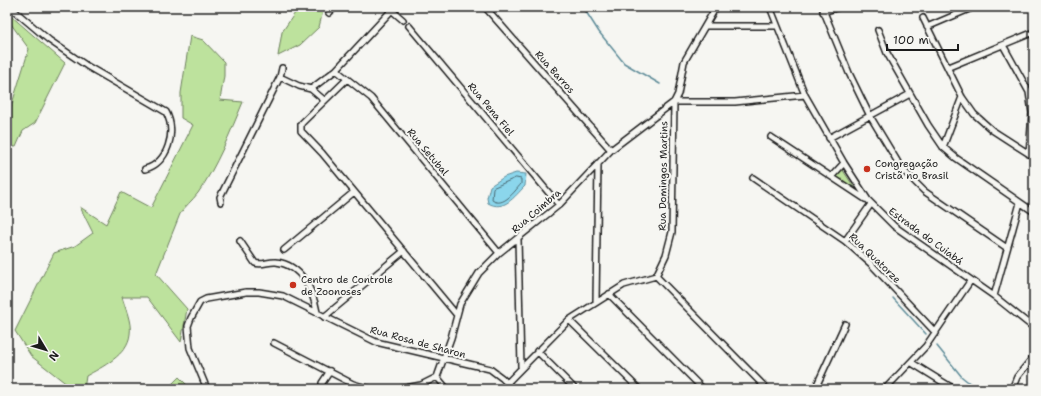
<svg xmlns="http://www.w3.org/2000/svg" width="1041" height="396" viewBox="0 0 1041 396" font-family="'Shantell Sans',sans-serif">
<rect width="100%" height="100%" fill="#f6f6f2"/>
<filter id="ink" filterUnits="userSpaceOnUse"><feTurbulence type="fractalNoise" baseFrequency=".025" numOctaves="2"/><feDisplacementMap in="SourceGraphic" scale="8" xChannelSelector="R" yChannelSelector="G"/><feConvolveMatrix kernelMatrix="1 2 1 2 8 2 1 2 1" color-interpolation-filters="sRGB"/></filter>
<g filter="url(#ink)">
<path fill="#bde29d" stroke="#6c7f5c" d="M299 7H324L319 27 300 45 278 56 282 32Z
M10 15 65 63 35 123 23 131 16 147 7 146V120L29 49 11 24Z
M190 36 203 40 224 62V76L220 100 243 102C230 133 217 166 198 193 192 201 185 206 180 214L156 274 187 309 181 342 147 297H122C125 308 132 322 130 334 128 355 102 367 86 376L84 389H73L31 356 15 331 54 253 75 246 93 233 80 207 106 224 121 192 151 208 193 125 181 118V93Z
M842 169 858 193 835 177Z
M179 377 191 389H167Z"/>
<path fill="#8bd6ec" stroke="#5f8c99" d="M516 173 526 174 525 186C514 197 504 212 488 203L487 198 490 186 504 177Z"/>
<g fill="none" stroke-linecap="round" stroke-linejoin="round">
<path stroke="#48666f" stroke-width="1" d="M516 178 521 179V184C514 192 503 208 492 200L493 188Z"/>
<path stroke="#5f8c99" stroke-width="1.5" d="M583 7 599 32 624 63 660 84
M893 298 926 334
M937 346 962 377 977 389"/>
<g stroke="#1c1c1c" stroke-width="8">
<path id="minor" d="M10 7 49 40 87 66 166 112C177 132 168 163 145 169
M388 7 403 20
M485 7 611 150
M770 7 805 95 844 163 868 200 894 226 994 296 1034 328
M822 7 849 73 870 116 902 169 924 191 1007 248
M823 12 839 7
M329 13 335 7
M923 18 962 97 974 114 992 130 1034 157
M409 26 559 205
M706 26H777
M927 27 974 7
M878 30 887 53 928 125 943 147 956 158 1034 212
M1003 45 1029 92 1032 113 1029 154
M949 67 1034 32
M336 70 371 98 499 253
M280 77 299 86 311 89 324 100
M346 80 305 120 301 124V131L322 153 456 314
M311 89 336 70 391 11
M674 102H735L805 95
M771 137 865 199
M829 138 910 94
M943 147 962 97
M832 176 844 163
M753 178 845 241 871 264 936 333
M221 202 220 197 280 77 282 68
M518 239 521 367
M240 241 255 263C262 266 269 261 276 262 302 265 313 291 317 312
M845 241 871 204
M284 250 354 192
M656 276 767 389
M609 294 703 389
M994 296 1020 203
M596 302 598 163
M324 317 404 251
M569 320 639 389
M274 343 353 384 371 389
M537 351 575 389
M912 363 954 389
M437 377 447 389
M507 383 569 320 624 285 656 276 666 255 672 232 674 102
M207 389 190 348 188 326 191 318 200 302 206 299 246 292H259L283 296 376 342 490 369 502 378 513 389
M322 389V383L330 371
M400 389 421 385 437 377 451 338 460 304 479 273 499 253 559 205 611 150 674 102 678 94 684 62 716 7
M815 389 845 324
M885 389 926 346 971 280
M1012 389 1017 377 1034 356"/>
</g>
<use href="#minor" stroke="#f6f6f2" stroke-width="5"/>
</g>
</g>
<g fill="#c8321e" stroke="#f6f6f2" stroke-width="1.5">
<circle cx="867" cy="169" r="4"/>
<circle cx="293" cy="285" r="4"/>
</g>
<g text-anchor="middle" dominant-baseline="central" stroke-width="4" stroke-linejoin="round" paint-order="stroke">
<g font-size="10" fill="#1c1c1c" stroke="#f6f6f2">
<text transform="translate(555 72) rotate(48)">Rua Barros</text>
<text transform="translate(491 109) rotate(50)">Rua Pena Fiel</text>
<text transform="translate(428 152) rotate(50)">Rua Setubal</text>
<text transform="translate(663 176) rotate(-89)">Rua Domingos Martins</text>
<text transform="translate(536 211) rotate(-41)">Rua Coimbra</text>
<text transform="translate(926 236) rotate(36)">Estrada do Cuiabá</text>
<text transform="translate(875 258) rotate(44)">Rua Quatorze</text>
<text transform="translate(418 342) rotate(15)">Rua Rosa de Sharon</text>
</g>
<g font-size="10" fill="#1c1c1c" stroke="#f6f6f2" text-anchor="start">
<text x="875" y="163">Congregação<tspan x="875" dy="12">Cristã no Brasil</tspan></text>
<text x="301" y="279">Centro de Controle<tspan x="301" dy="12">de Zoonoses</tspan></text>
</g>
</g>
<rect width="1041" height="396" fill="none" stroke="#f6f6f2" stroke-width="24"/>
<rect x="12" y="12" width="1017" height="372" fill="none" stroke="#1c1c1c" stroke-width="1.5" filter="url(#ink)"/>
<g transform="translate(46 350) rotate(128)" stroke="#f6f6f2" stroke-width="3" paint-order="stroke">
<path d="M0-3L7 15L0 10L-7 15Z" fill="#1c1c1c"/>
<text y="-6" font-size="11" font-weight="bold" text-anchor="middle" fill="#1c1c1c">N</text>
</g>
<path d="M887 44v6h71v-6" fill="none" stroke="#1c1c1c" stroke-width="2"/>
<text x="893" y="44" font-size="12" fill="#1c1c1c" stroke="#f6f6f2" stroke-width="3" paint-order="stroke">100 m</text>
</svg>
